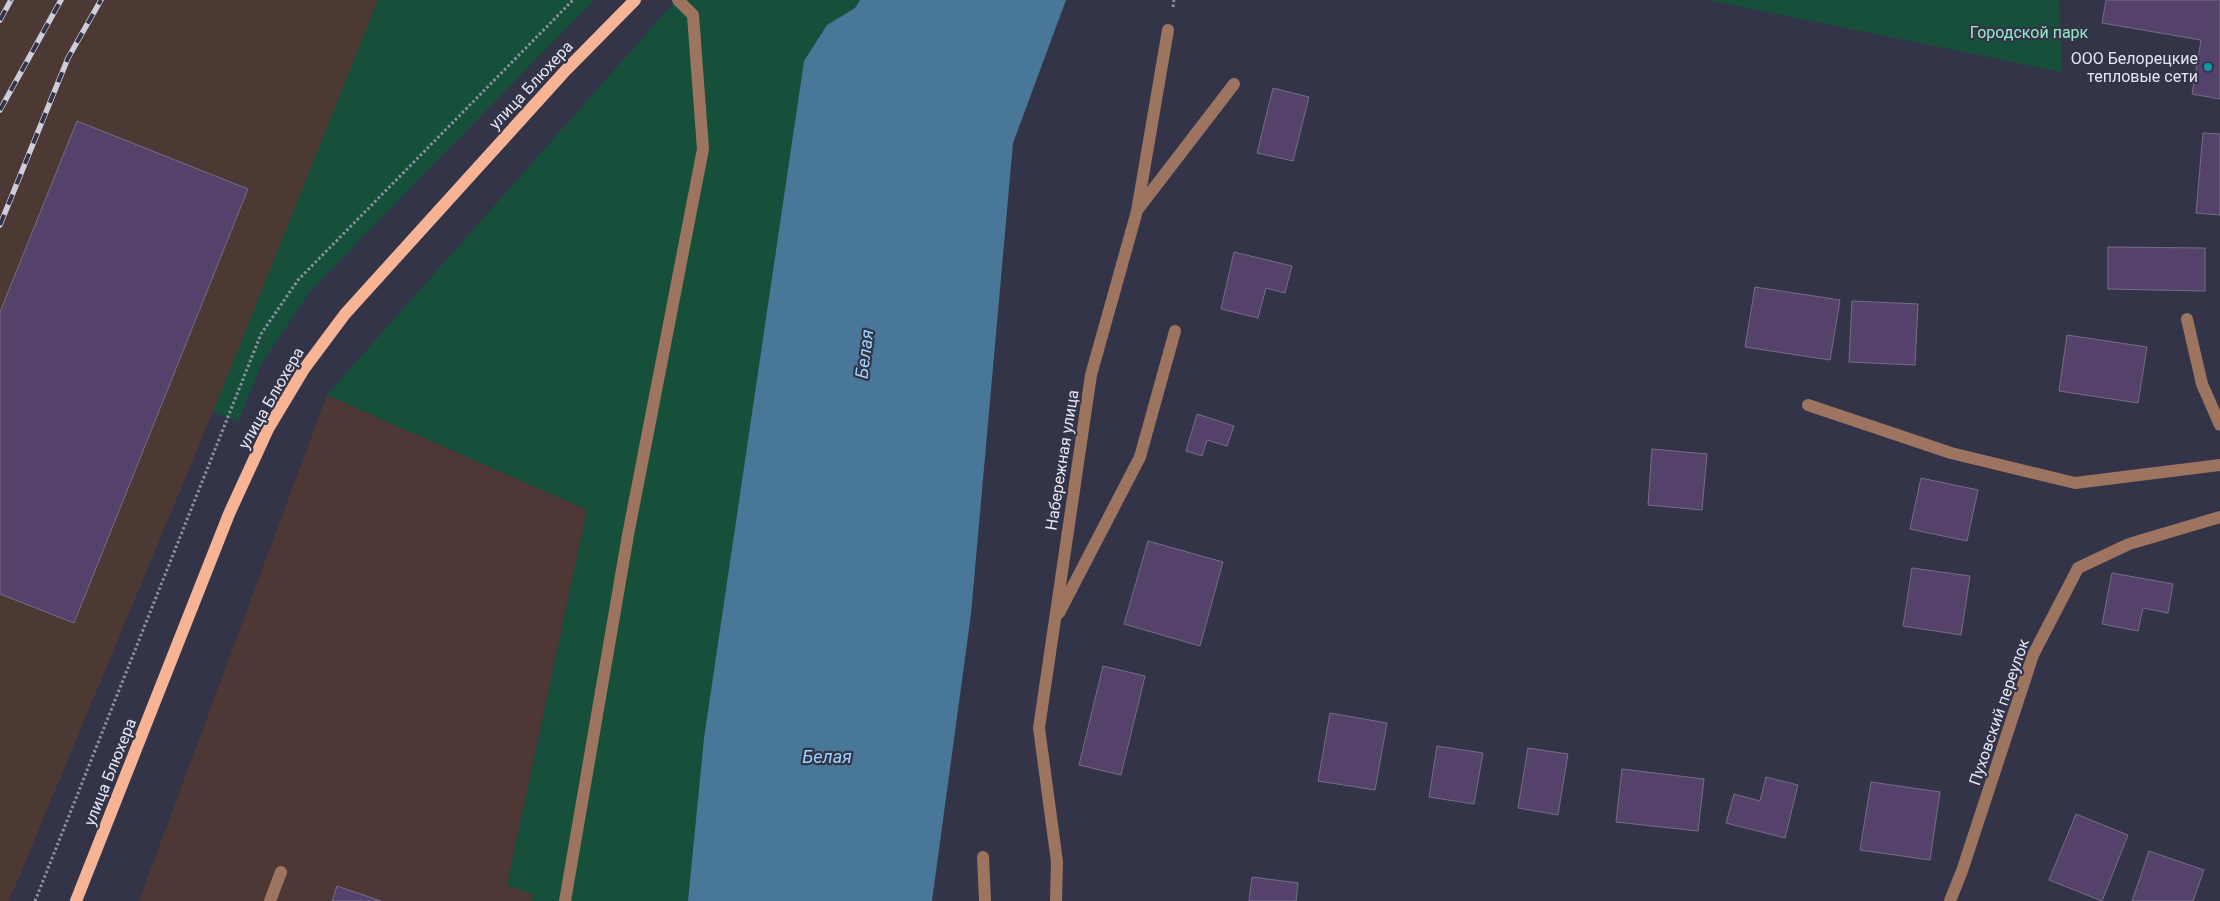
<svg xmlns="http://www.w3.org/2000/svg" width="2220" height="901" viewBox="0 0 2220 901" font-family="Roboto,sans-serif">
<rect width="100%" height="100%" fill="#343449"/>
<path fill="#4d3835" d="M327 395 587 510 507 885 534 894 532 901H139Z"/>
<path fill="#4d3934" d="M0 0H378L252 318 9 901H0Z"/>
<path fill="#16503b" d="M378 0H594L311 290 262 363 238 422 213 412Z
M676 0H860L855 8 827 25 804 61 704 738 688 901H532L533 894 507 886 587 510 327 395Z
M1708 0H2059L2062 72Z"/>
<path fill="#497797" d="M860 0H1066L1013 143 971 614 932 901H688L704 738 804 61 827 25 855 8Z"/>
<path fill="#55426b" stroke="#776d84" d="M2106 0H2220V99L2192 94 2201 40 2102 23Z
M1273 88 1309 97 1293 161 1257 153Z
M77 121 248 189 74 623 0 594V312Z
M2203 133 2220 134V215L2196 213Z
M2108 247 2205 248V291L2108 289Z
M1234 252 1292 266 1285 293 1266 288 1258 318 1221 309Z
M1755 287 1840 300 1830 360 1745 347Z
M1852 301 1918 304 1915 365 1849 362Z
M2067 335 2147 347 2138 403 2059 391Z
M1197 414 1234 426 1227 446 1207 440 1202 456 1186 451Z
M1652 449 1707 454 1702 510 1648 505Z
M1921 478 1978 490 1967 541 1910 529Z
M1148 541 1223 562 1200 646 1124 624Z
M1912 568 1970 576 1961 635 1903 626Z
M2112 573 2173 584 2168 613 2143 608 2138 631 2102 624Z
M1103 666 1145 676 1121 775 1079 765Z
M1330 713 1387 723 1375 790 1318 781Z
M1437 746 1483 753 1474 804 1429 797Z
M1528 748 1568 754 1558 815 1518 808Z
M1622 769 1704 779 1698 831 1616 822Z
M1766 777 1798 785 1785 838 1726 823 1734 794 1760 801Z
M1871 782 1940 792 1930 860 1860 850Z
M2076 814 2128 835 2102 901 2049 880Z
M2149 851 2204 870 2193 901H2132Z
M1252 877 1298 883 1296 901H1249Z
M337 886 381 901H332Z"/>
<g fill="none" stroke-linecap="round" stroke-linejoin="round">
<path stroke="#8d8e9f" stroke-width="3" stroke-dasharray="2.5 2.5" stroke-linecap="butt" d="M1173 7 1174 0
M35 901 261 334 298 280 573 0"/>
<path stroke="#9c7460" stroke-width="12" d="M1138 209 1234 84
M2187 319 2202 384 2220 425
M1808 405 1951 453 2075 483 2220 465
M1059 613 1140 457 1175 331
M983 857 985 901
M270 901 281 872
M565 901 628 535 703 149 693 15 678 0
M1056 901 1057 862 1039 728 1091 375 1137 211 1168 30
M1950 901 1962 871 2033 655 2078 568 2129 544 2220 517"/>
<path stroke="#f6b494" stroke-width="12" d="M76 901 229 514 268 429 304 369 345 314 566 70 635 0"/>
<g stroke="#cdcedc" stroke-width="5.5">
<path id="rail" d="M0 20 11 0
M0 110 61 0
M0 225 68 58 101 0"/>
</g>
<use href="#rail" stroke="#343449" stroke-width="4" stroke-dasharray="11" stroke-linecap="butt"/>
</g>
<circle fill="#0f9aa8" stroke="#343449" stroke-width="2" cx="2208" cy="67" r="5"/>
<g text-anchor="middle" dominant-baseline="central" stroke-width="4.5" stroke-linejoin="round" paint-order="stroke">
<g font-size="16" fill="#93ebc4" stroke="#343449">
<text x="2029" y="32">Городской парк</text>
</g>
<g font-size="16" fill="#e5e6f3" stroke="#343449" text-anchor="end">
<text x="2198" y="58">ООО Белорецкие<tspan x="2198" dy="18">тепловые сети</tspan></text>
</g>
<g font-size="16" fill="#e5e6f3" stroke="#343449">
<text transform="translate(531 85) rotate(-47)">улица Блюхера</text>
<text transform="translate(271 398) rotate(-60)">улица Блюхера</text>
<text transform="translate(1062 460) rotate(-81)">Набережная улица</text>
<text transform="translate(1999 712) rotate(-71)">Пуховский переулок</text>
<text transform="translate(110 772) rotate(-68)">улица Блюхера</text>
</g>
<g font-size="18" font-style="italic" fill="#9dd6fd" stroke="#343449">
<text transform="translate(864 354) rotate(-83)">Белая</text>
<text x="827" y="756">Белая</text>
</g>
</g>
</svg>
